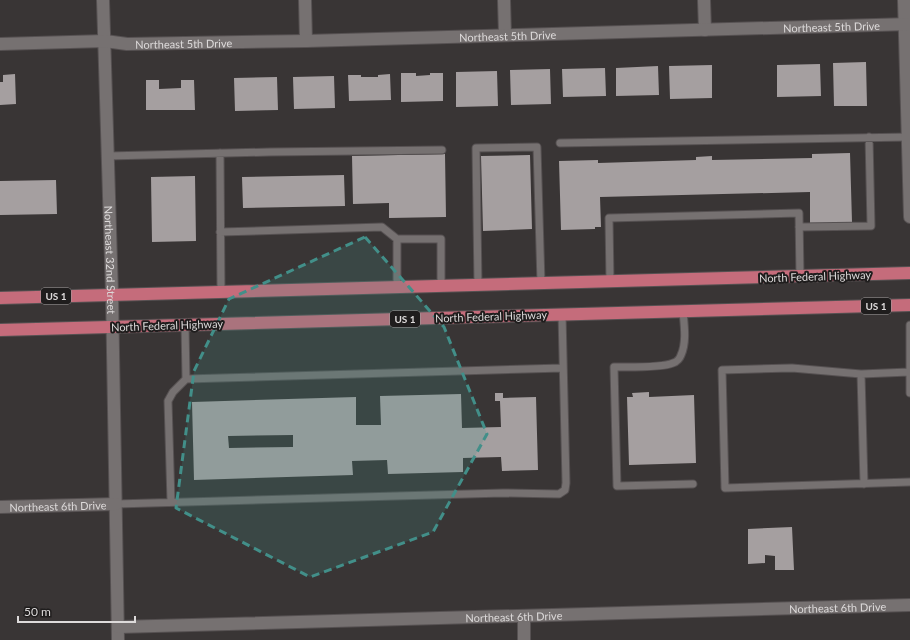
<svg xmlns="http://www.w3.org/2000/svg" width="910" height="640" viewBox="0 0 910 640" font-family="Lato,sans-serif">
<rect width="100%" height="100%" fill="#393535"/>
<path fill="#a59fa0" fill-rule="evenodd" d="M866 62 867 106H834L833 63Z
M820 64 821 96 777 97V65Z
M712 65V98L670 99 669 66Z
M658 66 659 95 616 96V68Z
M605 68 606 96 563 97 562 69Z
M550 69 551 104 511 105 510 70Z
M497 71 498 106 456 107V72Z
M401 73H416V76L430 75V73H443V101L401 102Z
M15 74 16 104 0 105V82H3V75Z
M390 74 391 100 349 101 348 75H361V77H378V75Z
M334 76 335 108 294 109 293 77Z
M277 77 278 110 235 111 234 78Z
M146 80H159V89L181 88V80H194L195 110H146Z
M850 153 852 222 810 224V192L600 197 601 227H595V229L561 230 559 161 598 160V163L696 160V157L712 156V160L812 158V154Z
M445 154 446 217 389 218V203L353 204 352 156Z
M530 155 532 229 483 231 481 156Z
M344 175 345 206 243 208 242 177Z
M195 176 196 241 152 242 151 177Z
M56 180 57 214 0 215V181Z
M649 392V397L694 395 696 463 629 465 627 397H633L632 393Z
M495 393H503V398L536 397 538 470 502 471 501 457 463 458V472L388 474 387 460 352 461 353 475 194 480 192 402 356 397V425H381L380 396 461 394 462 428 501 427 500 401H495ZM293 435V447L229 448 228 436Z
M792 527 794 570H775V556L765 555V563L748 564V529Z"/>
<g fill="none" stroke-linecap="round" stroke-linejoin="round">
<g stroke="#565152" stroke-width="9">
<path id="lane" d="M560 143 910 137
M220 153 221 292
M108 156 270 152 442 150
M799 227 871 226 869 137
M220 232 382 227 397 239V287
M397 239H441V286
M610 281 609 218 799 213 800 276
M478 285 476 148 537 147 541 283
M683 311C684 324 687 342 681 355 680 358 677 362 673 363 662 368 627 367 614 367L617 486 693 484
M910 325V393
M861 374 909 372
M186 379 563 368
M864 484 861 374 792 368 722 370 725 488C787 486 848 484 910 482
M171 502 168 401 173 392 186 379 185 325
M116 504 503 493 559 494 565 490 566 483 562 314"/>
</g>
<g stroke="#565152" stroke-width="14">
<g id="street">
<path id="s1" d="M103 0 112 294 118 640"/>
<path d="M305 0 306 41"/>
<path d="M504 0 505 35"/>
<path d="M704 0 705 30"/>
<path d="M904 0 910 217"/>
<path id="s2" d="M0 44 105 41 127 44 306 41 910 24"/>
<path id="s3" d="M0 507 116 504"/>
<path d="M524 616V640"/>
<path id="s4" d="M118 627 910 605"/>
</g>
</g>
<g stroke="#565152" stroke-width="14">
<path id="primary" d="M0 298 910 273
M0 330 910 305"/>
</g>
<use href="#lane" stroke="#767171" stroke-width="7"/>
<use href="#street" stroke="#767171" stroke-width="12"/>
<use href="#primary" stroke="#c56c7b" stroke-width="12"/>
</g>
<path fill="#428f89" fill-opacity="0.2" stroke="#428f89" stroke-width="3" stroke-dasharray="8 5" stroke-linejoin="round" d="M365 237 444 327 487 434 433 532 310 577 176 508 194 371 229 299Z"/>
<g text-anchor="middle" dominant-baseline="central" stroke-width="4" stroke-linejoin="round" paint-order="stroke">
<g fill="#1f1d1d" stroke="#a4a1a1" stroke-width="1">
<rect x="41" y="288" width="30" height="16" rx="3"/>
<rect x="861" y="298" width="30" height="16" rx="3"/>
<rect x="390" y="311" width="30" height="16" rx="3"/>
</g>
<g font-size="10" font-weight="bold" fill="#dddada">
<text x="56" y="296">US 1</text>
<text x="876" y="306">US 1</text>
<text x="405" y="319">US 1</text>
</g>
<g font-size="11" fill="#dddada" stroke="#1f1d1d">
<text stroke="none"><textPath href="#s2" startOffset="832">Northeast 5th Drive</textPath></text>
<text stroke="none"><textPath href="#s2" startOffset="508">Northeast 5th Drive</textPath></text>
<text stroke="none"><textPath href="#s2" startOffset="184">Northeast 5th Drive</textPath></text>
<text stroke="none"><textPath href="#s1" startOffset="260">Northeast 32nd Street</textPath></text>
<text transform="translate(815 276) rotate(-2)">North Federal Highway</text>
<text transform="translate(491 316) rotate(-2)">North Federal Highway</text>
<text transform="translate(167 325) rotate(-2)">North Federal Highway</text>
<text stroke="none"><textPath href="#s3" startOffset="58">Northeast 6th Drive</textPath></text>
<text stroke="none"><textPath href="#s4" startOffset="720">Northeast 6th Drive</textPath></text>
<text stroke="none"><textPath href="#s4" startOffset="396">Northeast 6th Drive</textPath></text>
</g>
</g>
<path d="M18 616v6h117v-6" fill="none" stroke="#dddada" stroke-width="2"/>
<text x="24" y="616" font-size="12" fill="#dddada" stroke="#1f1d1d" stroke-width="3" paint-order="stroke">50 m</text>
</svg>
